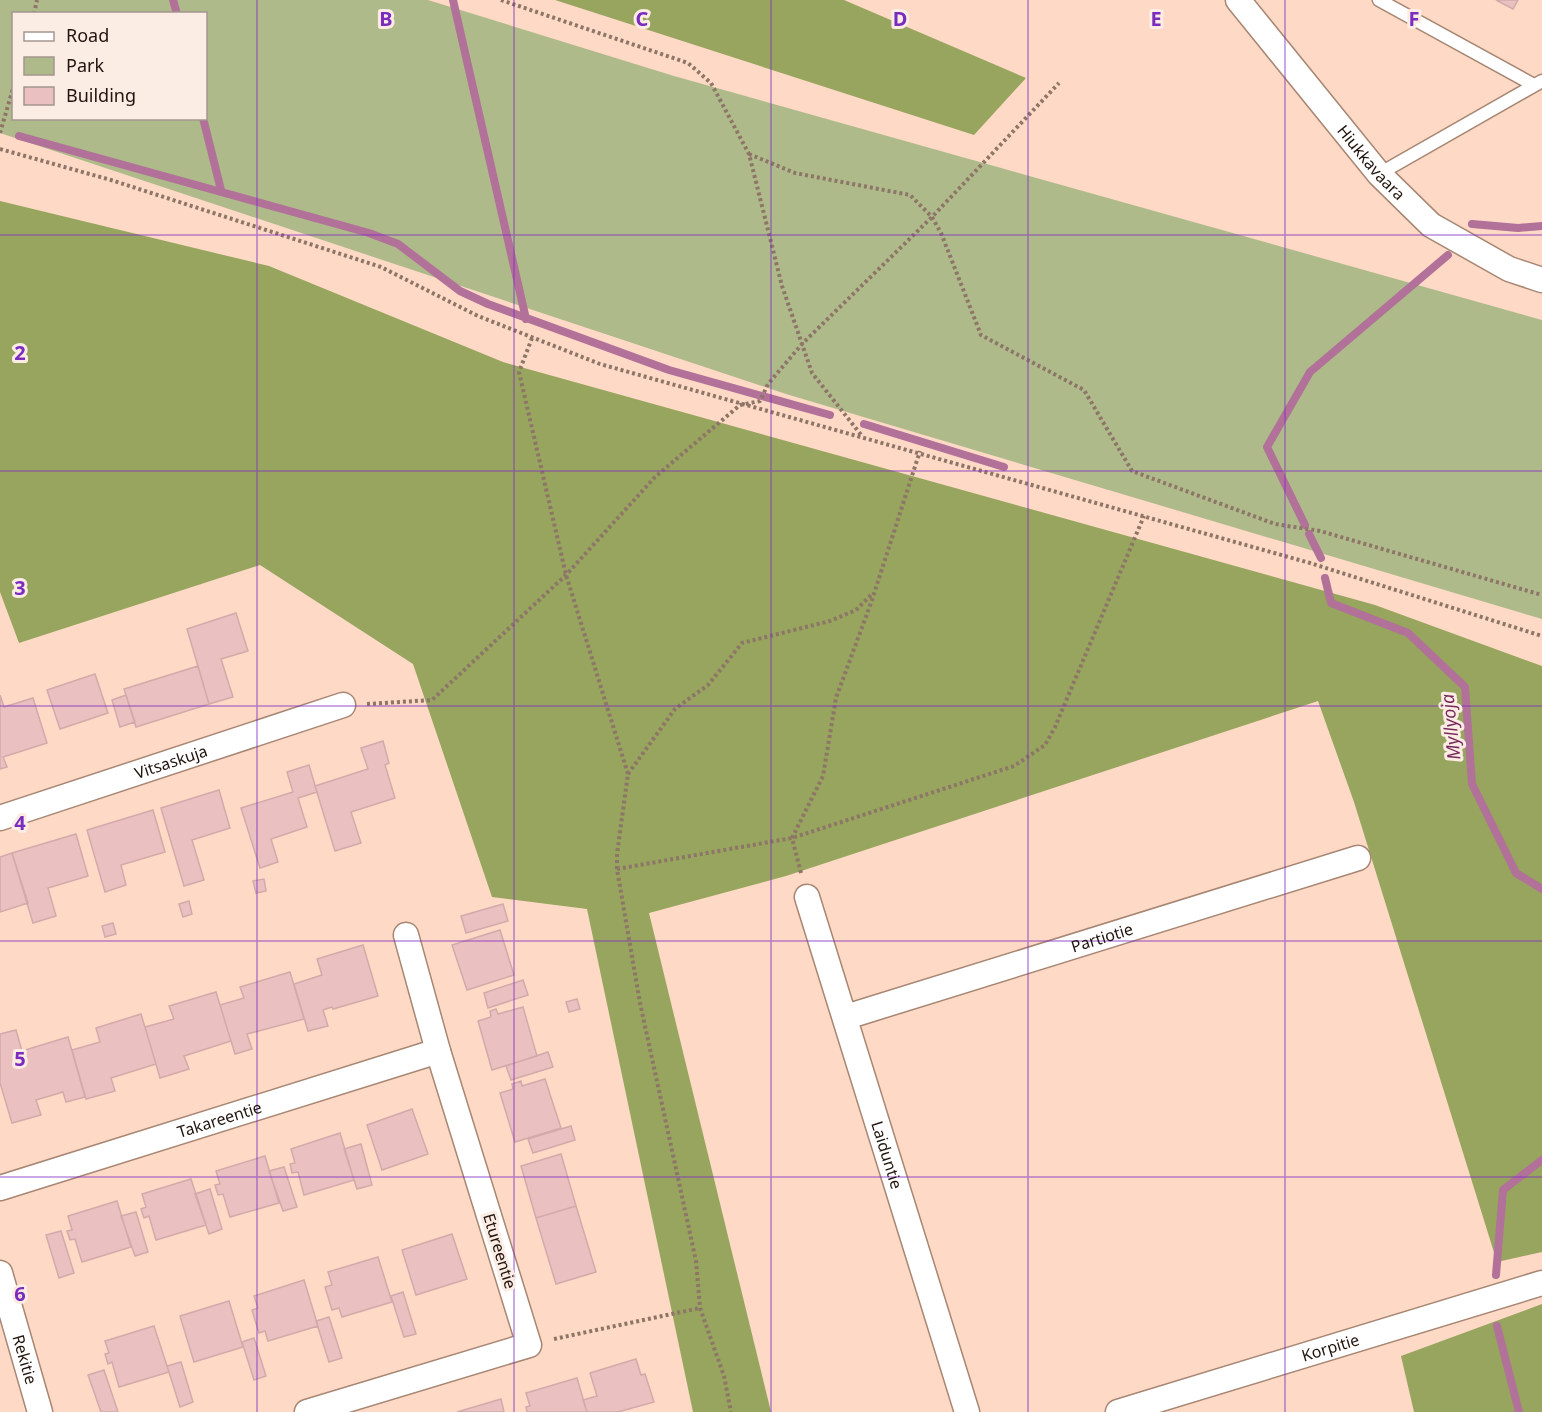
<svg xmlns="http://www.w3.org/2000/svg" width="1542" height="1412" viewBox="0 0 1542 1412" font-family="'Noto Sans',sans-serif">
<rect width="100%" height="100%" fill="#fed9c5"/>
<path fill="#afba8b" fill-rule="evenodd" d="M0 0H428L674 76 1542 320V619L786 394 0 133ZM14 14H206V118H14Z"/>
<path fill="#97a55e" d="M555 0H844L1026 78 974 135Z
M0 201 269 266 503 362 1375 605 1542 666V1252L1497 1262 1354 802 1318 701 786 876 649 913 771 1412H693L587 909 492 897 413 664 260 565 19 643 0 592Z
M1542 1304V1412H1414L1401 1356Z"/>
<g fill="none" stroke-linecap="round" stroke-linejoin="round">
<path stroke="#b27199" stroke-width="8" d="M173 0 177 14
M453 0 526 319
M203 118 221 190
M19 136 369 233 398 244 460 291 488 304 669 370 830 415
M1472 224 1518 228 1542 226
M864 424 1004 467
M1305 525 1267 447 1310 372 1448 255
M1309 534 1321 558
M1325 578 1331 603 1408 633 1465 687 1472 784 1516 873 1542 889
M1496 1275 1503 1190 1542 1160
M1497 1326 1519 1412"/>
</g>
<path fill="#ebc0c1" stroke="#d3a9aa" stroke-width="1.5" d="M1496 0H1518L1513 9Z
M236 613 248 651 221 659 233 697 209 704 187 629Z
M198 666 209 704 136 727 124 689Z
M95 674 108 713 60 729 47 690Z
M0 695 4 707 33 698 47 743 3 757 7 767 0 769Z
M126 695 135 722 120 727 112 700Z
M383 741 389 763 385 765 395 798 351 812 361 843 335 851 315 786 368 769 361 748Z
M309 765 317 792 298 798 307 827 271 839 278 862 260 868 241 808 293 792 287 772Z
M219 790 230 828 192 840 204 880 184 886 161 808Z
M153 810 165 852 121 865 126 885 105 892 87 830Z
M76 834 88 876 48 888 56 916 33 923 12 853Z
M12 853 28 903 0 912V857Z
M264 879 266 891 256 893 253 881Z
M189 901 192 914 183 917 179 904Z
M503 904 508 921 466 933 461 916Z
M113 923 116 934 105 937 102 926Z
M500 930 514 975 467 990 452 945Z
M363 945 378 996 333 1009 332 1007 323 1010 328 1026 308 1031 294 984 322 975 317 959Z
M290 972 304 1019 247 1034 252 1049 235 1054 220 1005 244 998 240 987Z
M523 980 528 995 488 1008 484 993Z
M216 992 231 1041 184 1056 189 1069 160 1078 145 1027 174 1019 169 1006Z
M577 999 580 1009 569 1012 566 1002Z
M523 1007 537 1056 492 1070 478 1021 491 1017 490 1011 496 1009 498 1014Z
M141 1014 156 1064 111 1078 115 1091 86 1099 72 1050 100 1042 96 1028Z
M16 1030 22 1051 68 1037 85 1097 66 1102 63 1092 36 1100 41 1115 12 1123 0 1083V1034Z
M548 1052 553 1067 511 1080 506 1066Z
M545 1079 561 1128 515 1142 500 1093 513 1089 512 1084 521 1081 522 1086Z
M412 1109 428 1154 382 1170 367 1125Z
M571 1126 575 1140 533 1153 528 1139Z
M340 1133 354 1180 304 1195 298 1172 292 1173 290 1164 295 1163 291 1149Z
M361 1144 372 1185 357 1189 344 1149Z
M561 1154 576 1206 536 1218 521 1166Z
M265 1156 279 1203 230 1217 223 1194 218 1195 215 1185 220 1184 216 1171Z
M284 1167 297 1207 283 1211 269 1171Z
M191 1179 206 1225 156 1240 149 1216 144 1218 141 1209 146 1207 142 1194Z
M210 1189 222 1229 209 1234 195 1194Z
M117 1201 131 1247 82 1262 75 1239 70 1240 67 1231 72 1230 68 1216Z
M576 1206 596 1272 556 1284 536 1218Z
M136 1212 148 1252 135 1256 121 1216Z
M61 1231 74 1273 59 1278 46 1235Z
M452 1234 467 1279 416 1295 402 1250Z
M378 1257 392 1302 342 1317 339 1308 332 1310 325 1287 332 1285 328 1272Z
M304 1280 318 1326 268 1341 265 1331 259 1333 252 1310 258 1308 254 1296Z
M403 1292 416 1334 404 1337 391 1296Z
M229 1301 243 1347 194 1362 180 1316Z
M329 1317 342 1358 329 1362 316 1321Z
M154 1326 169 1372 119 1387 112 1362 108 1364 105 1354 109 1353 105 1341Z
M254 1338 266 1376 254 1380 242 1342Z
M636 1359 641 1375 645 1374 654 1402 618 1412H587L583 1400 597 1396 590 1373Z
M181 1362 193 1402 180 1407 167 1366Z
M104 1370 118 1412H101L88 1375Z
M577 1378 587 1412H527L526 1407 530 1406 526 1393Z
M501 1399 504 1412H457Z"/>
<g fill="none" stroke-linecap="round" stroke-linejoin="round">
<g stroke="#a78673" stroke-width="15">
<path id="lane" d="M1379 0 1534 85
M1379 174 1542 81"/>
</g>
<g stroke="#a78673" stroke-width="27">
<g id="street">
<path id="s1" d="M1238 0 1379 174 1431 225 1509 269 1542 280"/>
<path id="s2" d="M0 818 343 705"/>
<path id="s3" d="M807 897 967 1412"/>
<path id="s4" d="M846 1017 1358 858"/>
<path id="s5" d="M0 1188 438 1051"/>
<path id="s6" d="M0 1273 40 1412"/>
<path d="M307 1412 529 1345 438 1051 406 935"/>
<path id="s7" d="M1118 1412 1542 1283"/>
</g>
</g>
<path stroke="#8d7567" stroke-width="4" stroke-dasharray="3 3" stroke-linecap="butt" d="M501 0 688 63 711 83 749 154 782 286 812 373 862 436
M34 14 37 0
M0 133 14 85
M0 149 111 180 381 267 478 316 600 364 1310 563 1542 636
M749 154 795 173 910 195 932 217 941 233 981 335 1084 390 1132 471 1275 524 1320 531 1542 595
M532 338 519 372 566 575 628 774 617 854V869L640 1003 696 1261 700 1308 724 1376 731 1412
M367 704 432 700 566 575 655 477 740 405 760 401 768 384 802 344 932 217 1059 83
M628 774 675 709 708 685 742 643 830 621 856 610 872 594
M617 869 792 838 1014 766 1045 745 1055 727 1144 516
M801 873 792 838 823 776 836 698 871 603 920 451
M554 1339 700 1308"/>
<use href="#lane" stroke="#fff" stroke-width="12"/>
<use href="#street" stroke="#fff" stroke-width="24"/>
</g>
<path fill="none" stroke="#7b2cbf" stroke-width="1.5" stroke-opacity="0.55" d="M257 0V1412M514 0V1412M771 0V1412M1028 0V1412M1285 0V1412M0 235H1542M0 471H1542M0 706H1542M0 941H1542M0 1177H1542"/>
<g text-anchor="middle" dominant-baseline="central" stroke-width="6" stroke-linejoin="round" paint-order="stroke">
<g font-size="16" fill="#21140d" stroke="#fbece4">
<text stroke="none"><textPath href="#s1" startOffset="210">Hiukkavaara</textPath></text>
<text stroke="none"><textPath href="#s2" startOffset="180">Vitsaskuja</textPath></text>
<text stroke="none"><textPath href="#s4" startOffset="268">Partiotie</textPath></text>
<text stroke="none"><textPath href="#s5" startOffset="230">Takareentie</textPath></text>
<text stroke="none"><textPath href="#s3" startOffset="270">Laiduntie</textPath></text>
<text transform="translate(500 1251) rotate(73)">Etureentie</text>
<text stroke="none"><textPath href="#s7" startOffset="222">Korpitie</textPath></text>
<text stroke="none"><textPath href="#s6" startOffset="90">Rekitie</textPath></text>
</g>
<g font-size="18" font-style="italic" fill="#77295e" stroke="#fbece4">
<text transform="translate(1450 727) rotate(-96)">Myllyoja</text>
</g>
</g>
<g font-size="20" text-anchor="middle" font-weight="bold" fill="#7b2cbf" stroke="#fbece4" stroke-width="6" stroke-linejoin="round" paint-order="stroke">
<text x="386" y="26">B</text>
<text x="642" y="26">C</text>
<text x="900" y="26">D</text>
<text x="1156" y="26">E</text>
<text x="1414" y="26">F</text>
<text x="20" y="360">2</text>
<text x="20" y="595">3</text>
<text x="20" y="830">4</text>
<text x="20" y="1066">5</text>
<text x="20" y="1301">6</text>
</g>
<rect x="12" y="12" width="195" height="108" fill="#fbece4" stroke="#a4968e" stroke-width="1.5"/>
<rect x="24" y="32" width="30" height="9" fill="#ffffff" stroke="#a4968e" stroke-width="1.5"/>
<text x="66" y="42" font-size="18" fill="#21140d">Road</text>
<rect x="24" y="57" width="30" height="18" fill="#afba8b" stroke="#a4968e" stroke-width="1.5"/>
<text x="66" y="72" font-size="18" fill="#21140d">Park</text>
<rect x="24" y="87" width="30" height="18" fill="#ebc0c1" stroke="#a4968e" stroke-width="1.5"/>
<text x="66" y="102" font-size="18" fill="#21140d">Building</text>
</svg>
